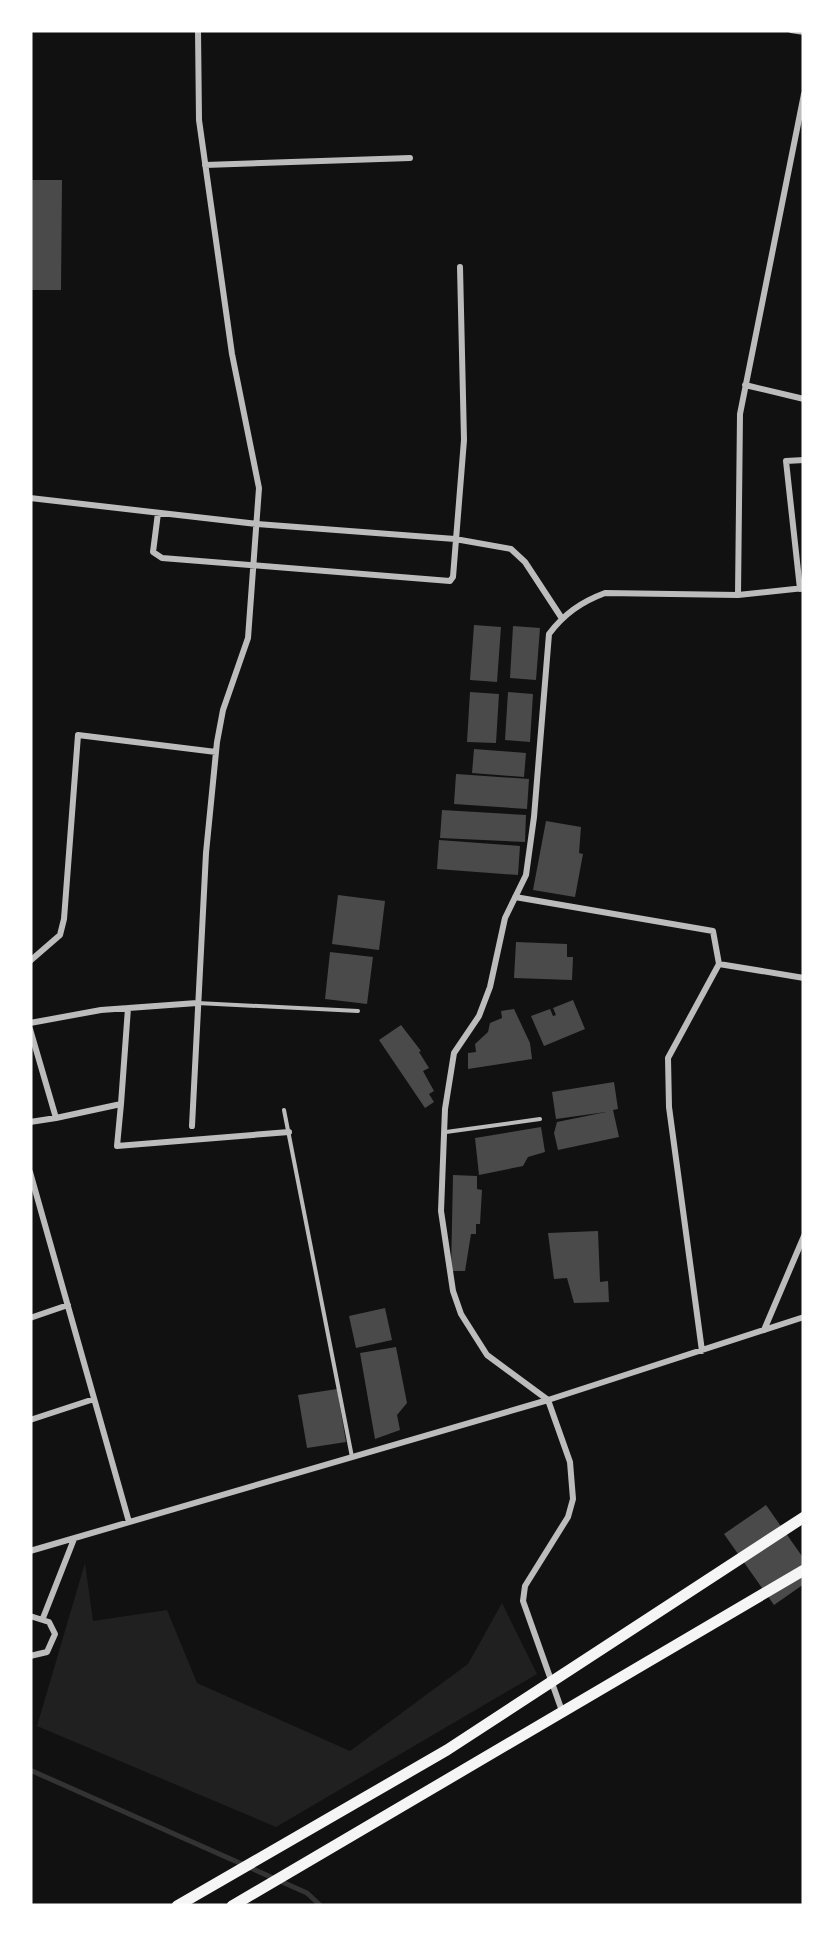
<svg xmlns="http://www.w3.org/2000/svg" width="834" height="1936" viewBox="0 0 834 1936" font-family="Raleway,sans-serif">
<rect width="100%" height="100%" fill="#111"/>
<path fill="#202020" d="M85 1563 93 1621 167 1610 197 1683 350 1751 468 1664 502 1603 537 1674 276 1827 37 1726Z"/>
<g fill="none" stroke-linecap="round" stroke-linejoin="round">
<path stroke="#333" stroke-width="5" d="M30 1770 307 1893 321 1906"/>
</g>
<path fill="#4a4a4a" d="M30 180H62L61 290H30Z
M474 625 501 627 497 682 470 680Z
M513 626 540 628 536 680 510 678Z
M470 692 499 694 496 743 467 742Z
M508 692 533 694 530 742 505 740Z
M474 749 526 753 524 777 472 773Z
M456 774 529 779 527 809 454 804Z
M442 810 526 815 525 842 440 838Z
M546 821 581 827 579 853 583 854 575 897 533 890Z
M439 840 520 846 518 875 437 869Z
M338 895 385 901 379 950 332 944Z
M516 942 567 944V957H573L572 980 514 978Z
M330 952 373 957 367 1004 325 999Z
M573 1000 585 1029 544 1046 531 1016 550 1009 553 1016 556 1015 553 1008Z
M514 1009 530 1043 532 1059 468 1069V1053L476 1052 475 1044 488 1032 490 1023 502 1018 501 1011Z
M401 1025 421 1051 419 1052 429 1068 423 1071 434 1091 429 1094 434 1102 425 1108 379 1040Z
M614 1082 618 1109 613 1110 619 1137 558 1150 554 1133 557 1122 606 1112 556 1119 552 1092Z
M541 1127 545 1152 528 1157 523 1166 479 1175 475 1138Z
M453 1175 477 1176V1189L482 1190 480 1224H476V1234H471L465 1271H451Z
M598 1231 600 1282 608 1281 609 1302 574 1303 567 1278 554 1279 548 1233Z
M385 1308 392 1340 356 1348 349 1316Z
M396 1347 407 1403 397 1415 400 1430 375 1439 360 1353Z
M337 1389 346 1442 307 1448 298 1395Z
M766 1505 804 1559V1584L774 1605 724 1534Z"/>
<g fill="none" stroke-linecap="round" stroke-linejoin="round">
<path stroke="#bcbcbc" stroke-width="4" d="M197 1003 358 1011
M284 1110 352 1457
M446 1132 540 1119"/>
<path stroke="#bcbcbc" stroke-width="6" d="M791 30 804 32
M205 165 410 158
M745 385 804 399
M30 498 257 524 455 539 511 549 525 562 561 617
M158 513 153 552 162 558 450 581 453 577 464 440 460 267
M804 588 738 595 605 593C581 602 564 614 549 634L534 817 526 875 505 918 490 987 479 1016 454 1053 445 1109 441 1211 453 1291 461 1314 487 1355 548 1400 804 1317
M800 589 786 461 804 460
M738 595 740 414 804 94
M515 897 713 931 719 964 668 1058 669 1107 702 1351
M30 961 60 935 64 919 78 735 216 752
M719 964 804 978
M30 1023 101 1010 197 1003
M30 1029 56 1118 30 1122
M121 1104 117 1146 289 1132
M56 1118 121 1104 128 1008
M192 1126 206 853 217 742 223 710 248 638 259 488 232 354 199 120 198 30
M30 1172 129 1522
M30 1318 68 1305
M764 1330 804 1236
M30 1420 94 1399
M30 1551 548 1400 570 1462 573 1499 568 1517 525 1586 523 1601 562 1711
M30 1616 49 1622 55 1634 47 1652 30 1656
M43 1618 74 1539"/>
<path stroke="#f5f5f5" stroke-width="11" d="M177 1906 447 1750 804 1517
M232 1906 804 1570"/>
</g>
<rect width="834" height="1936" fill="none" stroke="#ffffff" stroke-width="65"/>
</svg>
